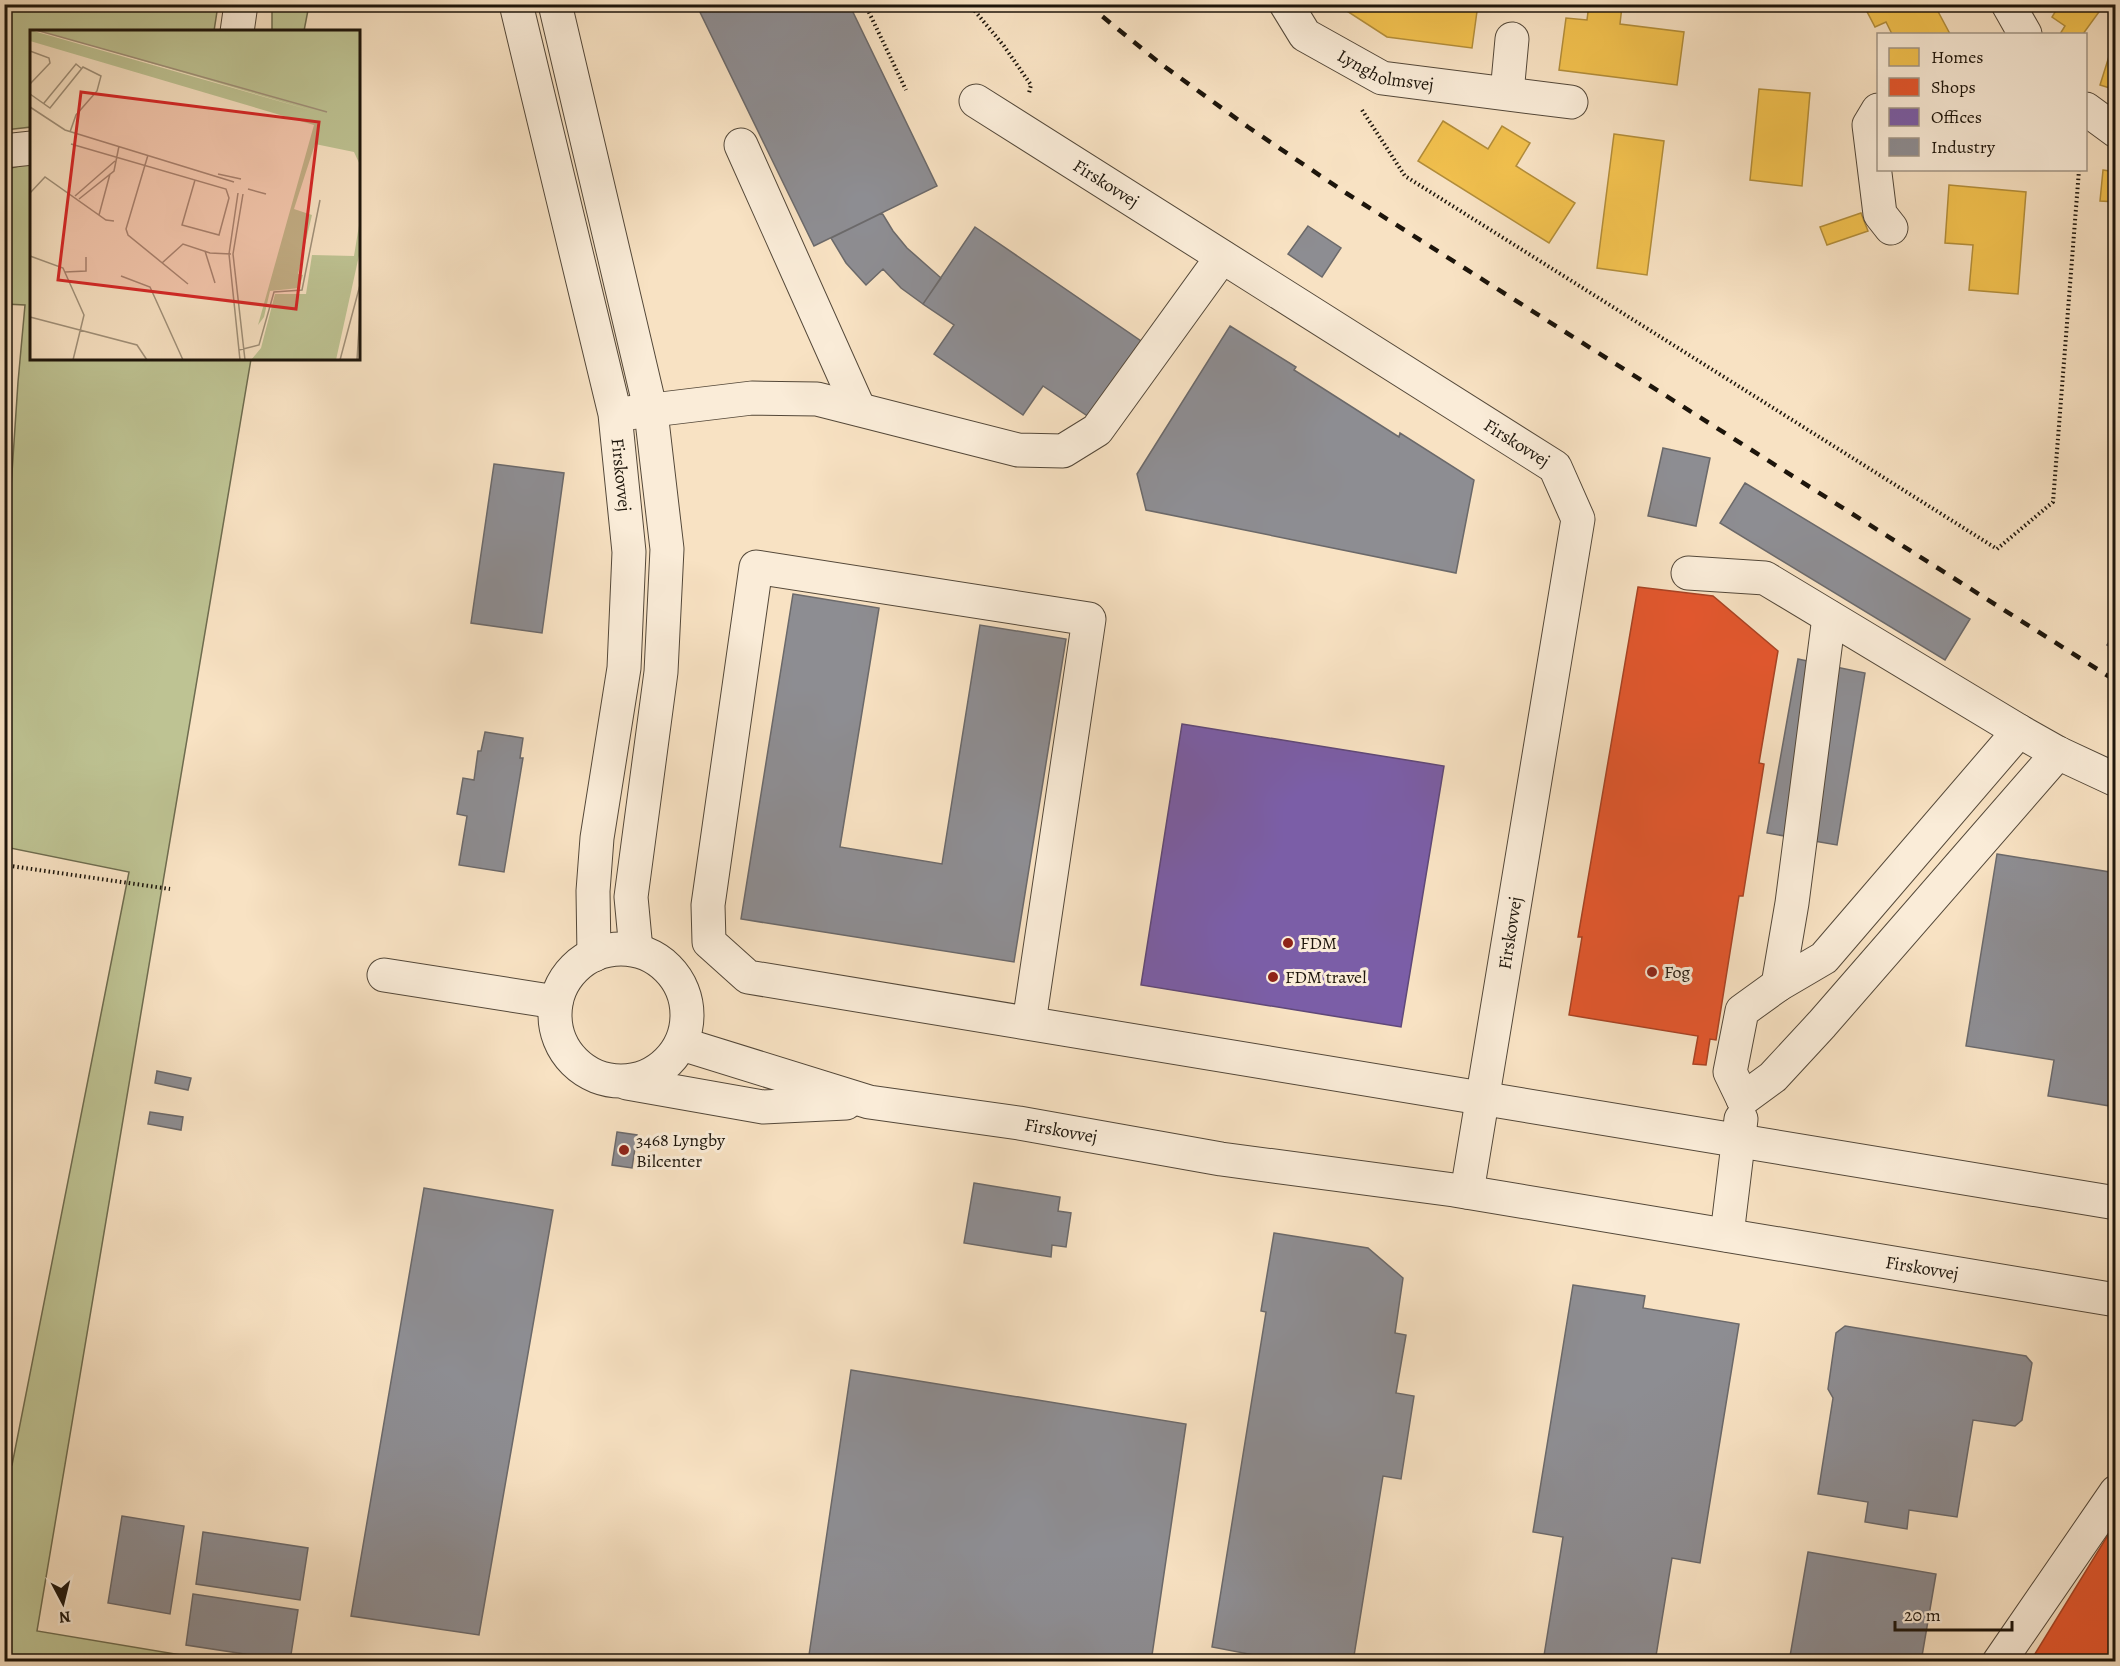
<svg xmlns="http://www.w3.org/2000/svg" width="2120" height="1666" viewBox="0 0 2120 1666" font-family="Alegreya,serif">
<rect width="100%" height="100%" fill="#f8e2c3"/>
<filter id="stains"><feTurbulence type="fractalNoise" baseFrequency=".00333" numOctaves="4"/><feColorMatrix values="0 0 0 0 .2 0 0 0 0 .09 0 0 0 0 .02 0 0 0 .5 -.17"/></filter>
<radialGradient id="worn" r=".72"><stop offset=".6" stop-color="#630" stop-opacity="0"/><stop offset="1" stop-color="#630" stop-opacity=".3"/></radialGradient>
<path fill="#bec393" stroke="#6e6c4f" stroke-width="1.5" d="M5 4H218V5L214 31 32 32 31 127 5 130Z
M272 5H309L304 31H272Z
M31 163 32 358 251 359 37 1631 217 1661H5L4 1465H12L129 872 5 847V578L18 382 25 305 5 304 4 173 7 169Z"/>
<path fill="#f2c14e" stroke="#b28d3a" stroke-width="1.5" d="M1336 4H1478L1472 48 1387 37Z
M1589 4 1622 6 1620 24 1684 32 1677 85 1559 70 1566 18 1587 20Z
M1863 4H1934L1950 34H1892L1886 22 1875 27Z
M2060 4H2089L2099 12 2083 34H2060L2065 26 2052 17Z
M2116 34V90L2100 85Z
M1759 89 1810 93 1802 186 1750 180Z
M1443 121 1488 149 1502 126 1530 143 1516 166 1575 203 1549 243 1418 161Z
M1614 134 1664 141 1647 275 1597 268Z
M2103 170 2116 172V202L2100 201Z
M1949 185 2026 192 2018 294 1969 290 1973 245 1945 243Z
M1861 213 1868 231 1827 245 1820 227Z"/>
<path fill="#e4572e" stroke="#a84324" stroke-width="1.5" d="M1638 587 1713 596 1778 651 1759 763 1764 764 1743 896H1739L1716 1040 1710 1039 1706 1065 1693 1064 1698 1036 1569 1015 1582 937H1578Z
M2116 1522V1662H2030Z"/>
<path fill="#7b5ea7" stroke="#5f4878" stroke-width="1.5" d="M1182 724 1444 766 1401 1027 1141 985Z"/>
<path fill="#8d8d92" stroke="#6b696a" stroke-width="1.5" d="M696 4H849L937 186 814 246Z
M882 213 893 231 907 248 941 278 923 304 901 288 883 269 866 285 846 263 831 238Z
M1308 226 1341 248 1322 277 1288 254Z
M975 227 1141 341 1089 417 1043 386 1023 415 934 354 954 325 923 304Z
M1230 326 1296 367 1294 370 1399 437 1400 433 1474 480 1456 573 1146 510 1137 474Z
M1663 448 1710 458 1696 526 1648 516Z
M494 464 564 473 542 633 471 623Z
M1745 483 1970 619 1945 660 1720 523Z
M793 594 879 608 840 847 942 864 980 625 1066 639 1014 962 741 919Z
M2116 631V650L2107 645Z
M1798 659 1865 673 1837 845 1767 833Z
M485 732 523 738 520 758H523L504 872 459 865 467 816 457 814 463 778 474 780 478 751H481Z
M1997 854 2116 873V1107L2048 1096 2054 1060 1966 1046Z
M157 1071 191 1078 188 1090 155 1083Z
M150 1112 183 1117 181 1130 148 1124Z
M617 1132 637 1135 632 1168 612 1165Z
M974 1183 1060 1197 1058 1211 1071 1213 1066 1247 1052 1245 1051 1257 964 1243Z
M424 1188 553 1210 479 1635 351 1616Z
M1274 1233 1368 1248 1403 1278 1395 1333 1406 1335 1396 1393 1414 1396 1401 1479 1383 1476 1353 1662H1252L1254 1655 1212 1647 1266 1312 1261 1311Z
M1573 1285 1645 1296 1643 1308 1739 1324 1700 1563 1672 1558 1655 1662H1543L1563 1537 1533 1532Z
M1845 1326 2026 1356 2032 1363 2022 1420 2015 1426 1973 1420 1957 1517 1909 1510 1907 1529 1865 1522 1868 1502 1818 1494 1833 1398 1828 1389 1836 1333Z
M851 1370 1186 1424 1151 1662H808Z
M122 1516 184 1526 170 1614 108 1603Z
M203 1532 308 1548 300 1600 196 1584Z
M1808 1552 1936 1574 1921 1662H1789Z
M193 1594 298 1610 290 1661 186 1645Z"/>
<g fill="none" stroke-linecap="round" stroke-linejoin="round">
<g stroke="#544839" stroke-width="35">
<g id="minor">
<path id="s1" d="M516 4 615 414 629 552 624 668 597 838 593 891 594 955"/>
<path d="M555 4 651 412 667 549 661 672 631 897 636 950"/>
<path id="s2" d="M1286 4 1305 35 1382 78 1571 102"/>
<path d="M2008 4 2025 34"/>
<path d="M237 32 241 4"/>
<path d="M1507 93 1512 39"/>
<path id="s3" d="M976 101 1555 467 1578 519 1467 1192"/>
<path d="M2086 109 2116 131"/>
<path d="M1878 110 1869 125 1880 214 1891 228"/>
<path d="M741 145 859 409"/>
<path d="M4 151 32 148"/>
<path d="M628 413 752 398 817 399 1018 450 1063 451 1097 430 1222 257"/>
<path d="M1688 573 1765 578 2019 731 2058 753 2116 780"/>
<circle cx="621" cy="1015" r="66"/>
<path d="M384 975 556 1002"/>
<path d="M1778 985 1792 903 1829 617"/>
<path d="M1029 1023 1089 619 756 567 708 905 709 942 748 977 2116 1203"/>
<path id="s4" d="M682 1044 869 1102 1019 1123 1221 1159 1454 1190 2116 1300"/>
<path d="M627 1083 763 1107 846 1103"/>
<path d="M1743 1099 1730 1072 1742 1011 1778 985 1824 958 2019 731"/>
<path d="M1743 1099 1773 1077 1822 1024 2058 753"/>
<path d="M1727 1235 1741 1119"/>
<path d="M1999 1662 2116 1492"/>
</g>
</g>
<path stroke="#1d150b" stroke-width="4" stroke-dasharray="1.5 3" stroke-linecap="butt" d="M865 4 906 90
M969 4 1004 46 1031 85 1029 93
M1362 110 1405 176 1997 549 2053 502 2079 170
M4 865 170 889"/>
<use href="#minor" stroke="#faecd8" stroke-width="33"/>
<path stroke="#1d150b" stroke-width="4.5" stroke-dasharray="10 10" stroke-linecap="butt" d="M1087 4 1161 64 1248 127 1346 193 2116 681"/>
</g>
<g fill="#8f2418" stroke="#faecd8" stroke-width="2">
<circle cx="1288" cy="943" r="6"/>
<circle cx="1652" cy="972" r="6"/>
<circle cx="1273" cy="977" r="6"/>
<circle cx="624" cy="1150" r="6"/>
</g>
<g text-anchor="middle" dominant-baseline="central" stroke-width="6" stroke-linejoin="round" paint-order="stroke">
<g font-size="18" fill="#1d150b" stroke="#faecd8">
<text stroke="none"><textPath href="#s2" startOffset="126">Lyngholmsvej</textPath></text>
<text stroke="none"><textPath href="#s3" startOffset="154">Firskovvej</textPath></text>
<text stroke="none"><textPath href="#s3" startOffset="640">Firskovvej</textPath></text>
<text stroke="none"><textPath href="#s1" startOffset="483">Firskovvej</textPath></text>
<text transform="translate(1510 933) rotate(-81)">Firskovvej</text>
<text stroke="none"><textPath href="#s4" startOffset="390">Firskovvej</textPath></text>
<text stroke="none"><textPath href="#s4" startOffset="1262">Firskovvej</textPath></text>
</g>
<g font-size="18" fill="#1d150b" stroke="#faecd8" text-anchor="start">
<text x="1300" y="943">FDM</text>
<text x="1664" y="972">Fog</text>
<text x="1285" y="977">FDM travel</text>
<text x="636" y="1140">3468 Lyngby<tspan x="636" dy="21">Bilcenter</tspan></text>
</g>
</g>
<g transform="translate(30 30)">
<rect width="330" height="330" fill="#f8e2c3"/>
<path d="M0 0 287 82 8 0H330V135L324 122 285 114 264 179 282 185 268 244 273 245 269 258 240 261 234 287 228 295 284 95 0 11ZM330 189V221L306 330H221L231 318 245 264H276L282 225 324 226Z" fill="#bec393"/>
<path fill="none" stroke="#a09079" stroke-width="1.5" d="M6 0 297 82M0 21 19 28 20 33 0 54M0 64 20 78 53 37 71 46 67 61 46 85 40 102M14 73 46 34 52 39M0 77 35 100 204 152M41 114 196 159 199 168 189 205 152 195 165 150M118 125 96 199 98 205 158 254M188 144 211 149M218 159 236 164M0 163 15 147 76 190 84 191M208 163 199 224 210 330M213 164 203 224 215 330M45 166 85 131M49 169 84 141 89 116M69 185 80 144M175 221 185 253M0 226 33 238 54 285 43 330M132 233 153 214 180 223 201 224M35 242 56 241V227M91 246 120 257 153 330M0 287 107 315 117 330M209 320 229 315 244 262 272 260 290 170M310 330 330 255M327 330 330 281"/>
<path fill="#d62828" fill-opacity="0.15" stroke="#d62828" stroke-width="3" d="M51 62 289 92 266 279 28 250Z"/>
<rect width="330" height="330" fill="none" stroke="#1d150b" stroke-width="3"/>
</g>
<rect width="2120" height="1666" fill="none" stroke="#f8e2c3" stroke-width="24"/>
<rect x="6" y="6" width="2108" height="1654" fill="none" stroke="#1d150b" stroke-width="3"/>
<rect x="12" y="12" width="2096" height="1642" fill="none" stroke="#1d150b" stroke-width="1.5"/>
<rect x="1877" y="33" width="210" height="138" fill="#faecd8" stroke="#a29686" stroke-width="1.5"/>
<rect x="1889" y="48" width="30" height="18" fill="#f2c14e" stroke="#a29686" stroke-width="1.5"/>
<text x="1931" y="63" font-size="18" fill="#1d150b">Homes</text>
<rect x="1889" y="78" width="30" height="18" fill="#e4572e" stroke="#a29686" stroke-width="1.5"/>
<text x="1931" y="93" font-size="18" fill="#1d150b">Shops</text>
<rect x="1889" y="108" width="30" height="18" fill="#7b5ea7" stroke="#a29686" stroke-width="1.5"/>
<text x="1931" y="123" font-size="18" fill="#1d150b">Offices</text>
<rect x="1889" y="138" width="30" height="18" fill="#8d8d92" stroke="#a29686" stroke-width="1.5"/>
<text x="1931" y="153" font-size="18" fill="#1d150b">Industry</text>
<g transform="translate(63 1603) rotate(173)" stroke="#faecd8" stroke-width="4.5" paint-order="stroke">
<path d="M0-4.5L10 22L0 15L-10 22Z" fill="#1d150b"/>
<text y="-9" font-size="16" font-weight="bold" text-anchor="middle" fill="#1d150b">N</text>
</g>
<path d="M1895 1621v9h117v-9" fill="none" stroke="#1d150b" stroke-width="3"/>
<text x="1904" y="1621" font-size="18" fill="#1d150b" stroke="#faecd8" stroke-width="4.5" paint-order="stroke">20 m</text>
<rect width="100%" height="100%" filter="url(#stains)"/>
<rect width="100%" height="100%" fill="url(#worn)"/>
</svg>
